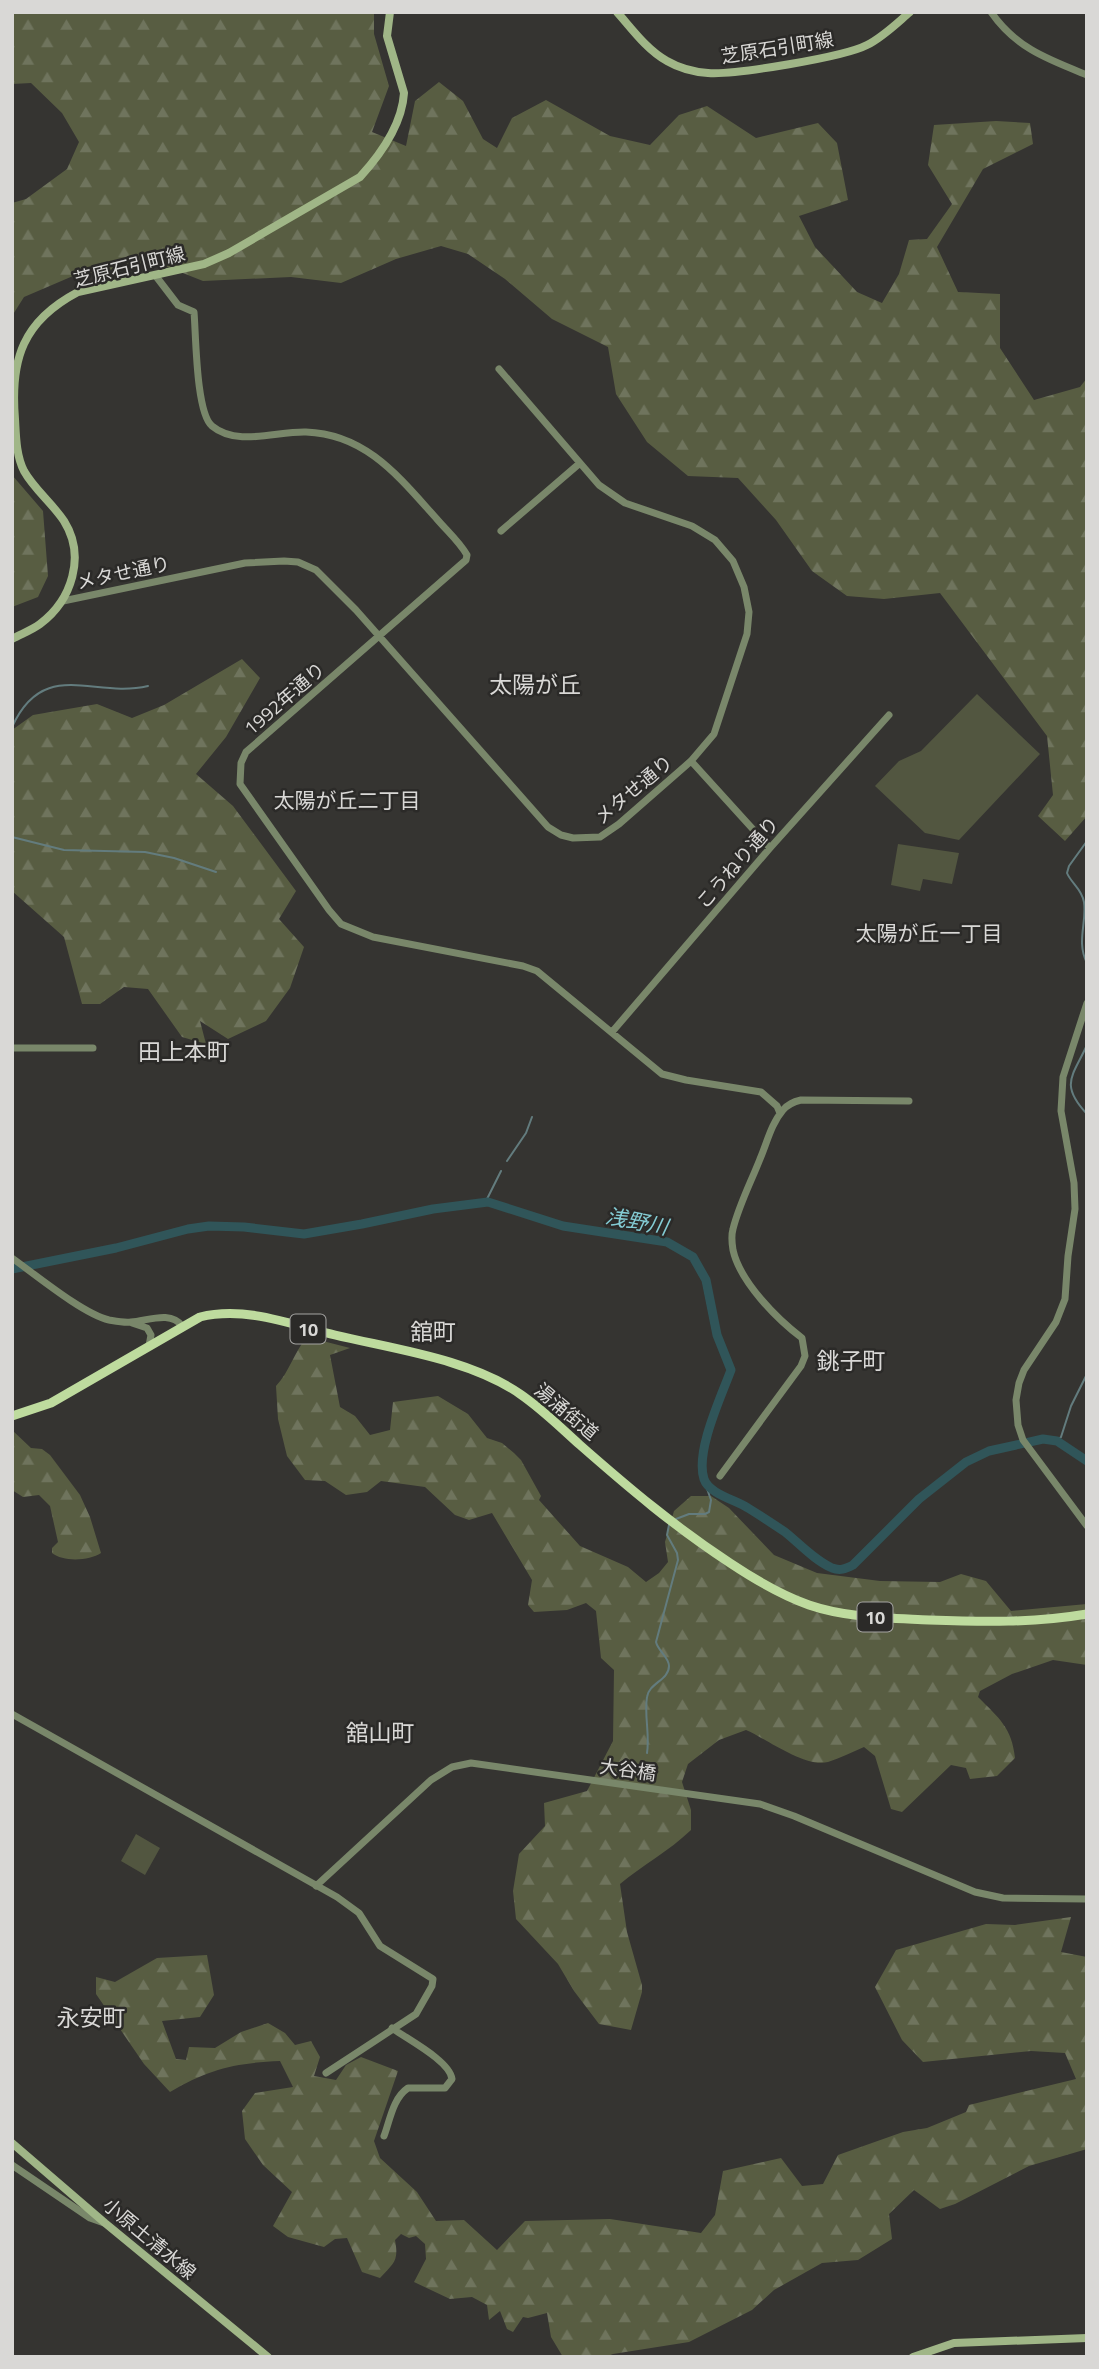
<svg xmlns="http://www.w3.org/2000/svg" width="1099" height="2369" viewBox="0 0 1099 2369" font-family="'Titillium Web','Noto Sans JP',sans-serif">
<defs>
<pattern id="forest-firs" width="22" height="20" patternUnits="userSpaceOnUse" patternTransform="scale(1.75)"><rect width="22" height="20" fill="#585d42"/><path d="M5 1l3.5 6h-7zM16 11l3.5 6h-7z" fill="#6f745d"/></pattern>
</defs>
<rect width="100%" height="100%" fill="#353431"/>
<path fill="url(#forest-firs)" d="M12 12H374V34L389 86 372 132 406 146 415 101 439 82 463 101 483 139 497 148 512 118 546 100 610 136 650 145 679 115 707 106 756 138 818 123 837 143 848 200 799 216 815 247 857 292 882 303 899 274 909 240 927 239 952 204 928 165 934 125 996 121 1030 123 1033 144 983 169 937 247 958 292 1000 294V348L1034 400 1080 387 1087 378V816L1065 841 1038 816 1053 795 1047 736 940 593 884 599 847 596 812 571 776 520 738 478 688 476 647 442 616 394 608 347 552 319 505 279 468 254 441 246 396 259 341 283 291 277 203 281 155 262 73 276 24 297 12 316V203L26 199 67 169 79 142 62 113 31 83 12 84Z
M12 475 43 511 48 576 38 597 12 607Z
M242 659 260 678 226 737 196 774 233 806 296 891 279 919 304 947 290 988 266 1021 228 1039 200 1021 206 1044 182 1037 148 989 124 987 100 1004H82L64 937 12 891V730L33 715 97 704 132 718 164 705Z
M307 1337 350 1348 330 1355 340 1407 355 1416 370 1435 390 1430 393 1402 438 1396 468 1414 487 1438 502 1443 514 1453 521 1460 541 1496 539 1500 580 1546 628 1567 646 1582 659 1573 668 1562 665 1542 674 1511 691 1496H711L729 1508 774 1555 817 1573 880 1581 940 1582 961 1574 986 1581 1011 1611 1087 1604V1665L1053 1660 1012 1674 980 1691 978 1697C999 1718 1012 1728 1015 1758L997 1776 970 1779 966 1768 951 1765 902 1812 891 1809 875 1756 864 1747C852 1752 840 1758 828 1762 805 1768 767 1739 746 1730L719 1740 688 1764 682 1782 691 1810V1830C669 1851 643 1865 620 1884L627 1932 642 1985V1992L631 2030 599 2024 574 1991 558 1964 516 1919 513 1891 519 1854 545 1826 544 1803 587 1791 613 1741 614 1670 601 1658 596 1611 586 1603 567 1610 534 1612 528 1605 532 1580 492 1513 469 1520 455 1515 425 1487 381 1481 367 1492 346 1495 325 1481 305 1480 287 1456 278 1419 276 1386C290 1371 294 1352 307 1337Z
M12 1430 31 1448 42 1449 50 1455 80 1495 90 1517 101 1553C89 1561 63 1562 52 1553V1548L58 1542 50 1506 39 1495 23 1497 12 1490Z
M1071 1917 1061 1952 1087 1957V2149L1029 2166 955 2204 940 2209 914 2190 889 2214 892 2239 858 2260 822 2263 774 2290 752 2310 689 2342 613 2354 605 2357H563L551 2337 547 2313 528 2318 523 2317 513 2332 507 2329 500 2311 489 2320 487 2305 472 2297 450 2299 414 2282 426 2259 425 2244 416 2236 409 2238 401 2234 395 2240C399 2261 394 2263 380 2278L362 2272 347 2238 335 2239 324 2247 288 2237 273 2226 292 2192 263 2165 245 2139 242 2111 255 2093 293 2087 280 2061C234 2063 209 2069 170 2092L144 2064 96 1994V1977L115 1982 157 1958 207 1955 214 1995 200 2017 162 2021 176 2059 186 2060 189 2047 215 2048 241 2032 268 2023 285 2033 295 2045 311 2041 320 2057 314 2076 336 2080 346 2065 361 2057 398 2071 374 2141 380 2158 417 2192 436 2221 464 2220 497 2250 525 2221 610 2219 701 2233 715 2215 723 2171 781 2158 802 2186 823 2184 838 2155 903 2132 927 2128 966 2112 969 2105 1076 2079 1065 2053 1031 2051 923 2062 902 2040 875 1987 896 1950 986 1924 1015 1925Z"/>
<path fill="#525640" d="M977 694 1040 754 959 840 925 833 875 786 899 761 921 751Z
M898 844 959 853 952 884 923 879 920 891 891 885Z
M136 1834 160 1848 145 1875 121 1861Z"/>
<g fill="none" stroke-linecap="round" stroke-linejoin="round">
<path stroke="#637c7e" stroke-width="2" d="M12 727C44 657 93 699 148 686
M12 837 64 850 145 852 174 858 216 872
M1087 841 1069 866 1067 873C1071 883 1082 889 1084 902 1087 923 1076 942 1087 963
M1087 1045C1073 1076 1059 1084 1087 1114
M507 1161 526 1133 532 1117
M488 1202 487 1199 501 1171
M1057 1441 1061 1437 1071 1406 1087 1374
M676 1519 689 1514H705L709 1512 711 1500 705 1483
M647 1753C650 1735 644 1714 647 1697 649 1683 669 1680 669 1666 669 1657 658 1651 656 1642L678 1560 677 1553 667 1535 669 1525"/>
<path stroke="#305559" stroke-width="9" d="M12 1269 116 1248 188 1229 209 1226 244 1227 304 1234 362 1224 433 1209 488 1202 563 1226 667 1242 693 1257 706 1280 717 1335 731 1370C721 1397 695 1452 704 1479 709 1494 736 1500 748 1508 761 1516 773 1524 785 1532 800 1544 814 1560 832 1568 840 1571 845 1569 853 1565L919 1499 966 1462 989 1451 1043 1439 1057 1441 1087 1461"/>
<path stroke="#79876a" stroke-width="7" d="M991 12C1016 48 1047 59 1087 75
M155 275 178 305 194 312C196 335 196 413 212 426 237 447 277 431 306 432 366 434 399 477 436 518 446 530 459 541 467 555L466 560 246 752 241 763 240 784 329 910 341 924 373 937 523 966 537 971 662 1074 686 1080 761 1092 777 1106 780 1113
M501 531 580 463
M63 601 245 563 284 561 298 562 316 570 356 610 548 827 561 835 573 838 600 837 619 824 691 761 714 734 747 634 749 612 744 587 733 561 715 540 692 526 625 503 599 485 499 369
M691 761 770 848
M1087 1003 1063 1077 1061 1111 1074 1183 1075 1209 1068 1256 1065 1299 1056 1322 1024 1370 1019 1383 1016 1400 1018 1425 1023 1440 1087 1526
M612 1032 770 848 889 715
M12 1048H93
M12 1258C36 1275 83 1314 109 1320 115 1321 124 1323 131 1322 147 1321 171 1310 182 1326
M132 1323 147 1328 151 1335 149 1346
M720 1476 801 1366 805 1356 802 1338C777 1319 740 1282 733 1250 732 1244 731 1236 733 1229 739 1205 751 1182 760 1159 767 1143 771 1124 783 1110 788 1104 793 1102 801 1100L909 1101
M12 1714 337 1897 359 1913 380 1946 433 1979 432 1986 416 2014 326 2073
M316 1886 431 1780 452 1767 471 1763 760 1804 794 1816 975 1892 1003 1898 1087 1899
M384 2136C390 2120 393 2098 408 2088H445L452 2079C450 2061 407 2039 392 2028
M12 2165 90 2218 104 2223"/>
<path stroke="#a0b687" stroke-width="8" d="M617 12C632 29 647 50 667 61 679 68 694 72 708 73 735 75 844 57 867 45 883 37 897 23 910 12
M12 639C21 634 32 630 40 624 72 600 86 556 64 521 52 503 34 489 24 471 16 455 16 436 15 419 10 359 23 321 78 292L204 264 229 253 360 177C381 154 402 125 404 93L387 36 390 12
M12 2143 105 2223 268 2357
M913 2357 954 2343 1087 2338"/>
<path stroke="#bedb9e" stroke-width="9" d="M12 1416 51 1403 200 1317C245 1306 291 1324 335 1335 393 1349 470 1359 520 1394 542 1409 561 1428 580 1445 629 1488 675 1527 730 1563 754 1579 781 1595 809 1605 847 1618 889 1618 929 1620 983 1622 1034 1623 1087 1614"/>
</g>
<g text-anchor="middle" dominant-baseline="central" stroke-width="5" stroke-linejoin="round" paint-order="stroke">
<g fill="#2b2a28" stroke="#a5a4a2" stroke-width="2">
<rect x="290.5" y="1314.5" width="35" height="29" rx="5"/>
<rect x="857.5" y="1602.5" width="35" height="29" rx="5"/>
</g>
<g font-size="18" font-weight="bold" fill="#d9d8d6">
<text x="308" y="1329">10</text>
<text x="875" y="1617">10</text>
</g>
<g font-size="19" fill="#d9d8d6" stroke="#2b2a28">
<text transform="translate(777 47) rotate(-9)">芝原石引町線</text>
<text transform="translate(129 266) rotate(-14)">芝原石引町線</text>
<text transform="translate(123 572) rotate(-12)">メタせ通り</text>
<text transform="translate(284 698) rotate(-41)">1992年通り</text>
<text transform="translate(633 789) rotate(-40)">メタせ通り</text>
<text transform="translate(737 862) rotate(-49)">こうねり通り</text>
<text transform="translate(567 1411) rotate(40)">湯涌街道</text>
<text transform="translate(628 1769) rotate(8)">大谷橋</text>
<text transform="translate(150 2238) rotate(40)">小原土清水線</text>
</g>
<g font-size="21" fill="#d9d8d6" stroke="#2b2a28">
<text x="347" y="800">太陽が丘二丁目</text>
<text x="929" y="933">太陽が丘一丁目</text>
</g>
<g font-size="21" font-style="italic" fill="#84ccd4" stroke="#2b2a28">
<text transform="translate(637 1221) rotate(11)">浅野川</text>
</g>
<g font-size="23" fill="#d9d8d6" stroke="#2b2a28">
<text x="535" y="684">太陽が丘</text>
<text x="184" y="1051">田上本町</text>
<text x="433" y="1331">舘町</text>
<text x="851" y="1360">銚子町</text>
<text x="380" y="1732">舘山町</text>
<text x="91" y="2017">永安町</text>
</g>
</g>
<rect width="1099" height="2369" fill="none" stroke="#d9d8d6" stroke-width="28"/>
</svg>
